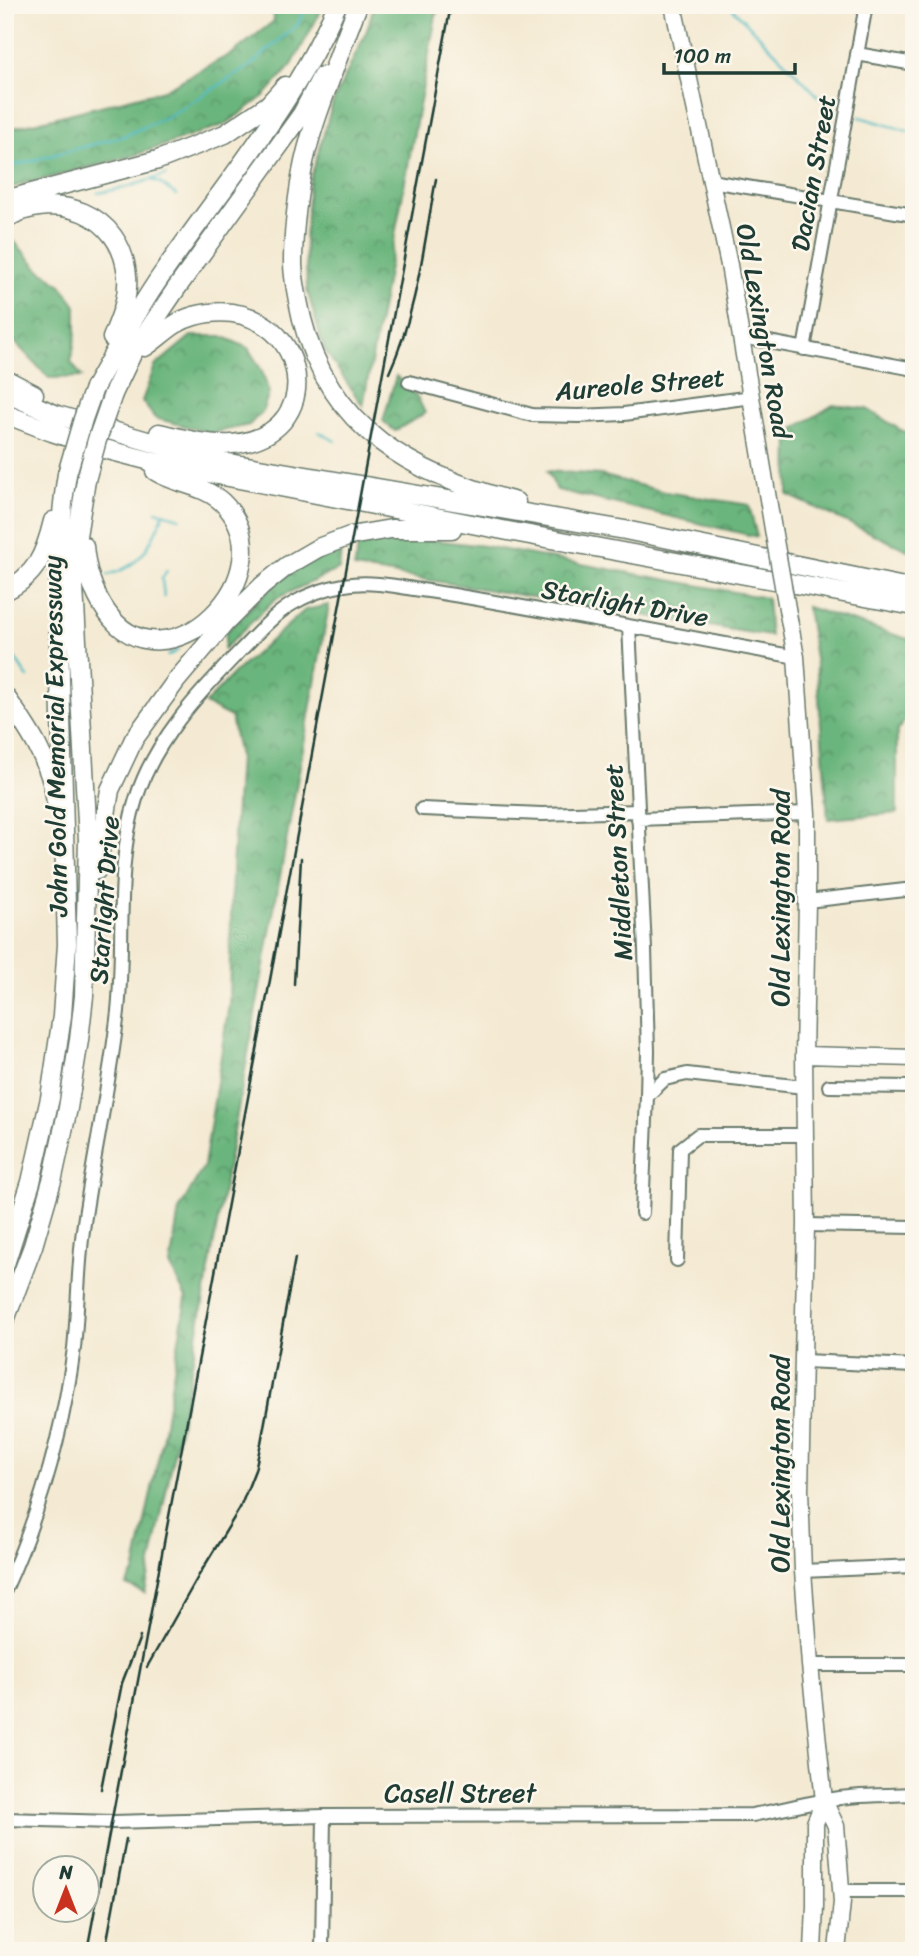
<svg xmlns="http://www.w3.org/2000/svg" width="919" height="1956" viewBox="0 0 919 1956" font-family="Sriracha,sans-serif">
<defs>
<pattern id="forest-crowns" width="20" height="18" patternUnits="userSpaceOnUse" patternTransform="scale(1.75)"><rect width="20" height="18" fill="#6bb57d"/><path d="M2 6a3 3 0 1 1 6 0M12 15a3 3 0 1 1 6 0" fill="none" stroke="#579467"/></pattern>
</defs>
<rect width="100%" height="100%" fill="#fbf7ec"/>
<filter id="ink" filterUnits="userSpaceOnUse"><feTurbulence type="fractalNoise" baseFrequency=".0143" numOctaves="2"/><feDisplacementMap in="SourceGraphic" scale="14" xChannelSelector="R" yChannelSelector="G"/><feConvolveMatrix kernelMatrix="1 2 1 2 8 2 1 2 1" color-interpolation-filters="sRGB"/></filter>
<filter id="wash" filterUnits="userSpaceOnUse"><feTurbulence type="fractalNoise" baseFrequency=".00686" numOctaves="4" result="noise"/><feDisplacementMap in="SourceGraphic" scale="28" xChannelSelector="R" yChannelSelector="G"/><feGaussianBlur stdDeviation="1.57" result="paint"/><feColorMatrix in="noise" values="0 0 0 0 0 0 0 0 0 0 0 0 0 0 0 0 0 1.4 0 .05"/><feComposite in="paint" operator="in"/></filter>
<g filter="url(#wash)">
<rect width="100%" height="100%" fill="#f4ead3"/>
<path fill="url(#forest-crowns)" stroke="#457958" stroke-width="2" d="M272 5H324L292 65 264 96 226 124 132 156 5 189V130L164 90 233 53 274 21Z
M374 5H438L363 406 324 349 307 290 305 239 309 184 333 102 367 30Z
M13 240 38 268 61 285 76 306V333L71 362 82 377 49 378 11 338 5 347V245Z
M191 336H222L248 348 262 371 269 393 262 412 249 425 211 433 155 418 142 401 155 366Z
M396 376 418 398 425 413 395 431 383 421Z
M833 405 867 409 901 430 914 435V553L788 495 789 432Z
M547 471 601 475 665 492 749 505 757 537 557 490Z
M399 536 484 546 767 598 770 636 354 568 359 543Z
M342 545 339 569 275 599 224 649 226 632 273 585 316 556Z
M329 605 188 1386 145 1593 126 1585 134 1573 162 1441 186 1298 170 1265 179 1210 204 1166 229 1004 232 869 239 757 231 717 205 704 233 674 305 610Z
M807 607 914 641V709L897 731V813L828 819 817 672Z"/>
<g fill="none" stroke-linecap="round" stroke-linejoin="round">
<path stroke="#4ab9c0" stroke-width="2.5" d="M729 5 827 105
M860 117 914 133
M5 168 124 136 171 115 250 66 298 24 307 5
M152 180 160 183 176 195
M98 193 124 188 166 175
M319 432 335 441
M156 511 180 518
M108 575C144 565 150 544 164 513
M164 597 162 579 167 570
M5 628 9 625
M5 643 28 678
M168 656 178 650"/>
</g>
</g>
<g filter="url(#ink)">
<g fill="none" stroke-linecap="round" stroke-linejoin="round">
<g stroke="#6a7a6c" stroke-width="16">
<path id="minor" d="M857 54 914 64
M711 181 914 215
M742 337 914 369
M804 349 866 5
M409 382 532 415 579 416 624 414 752 397
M629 626 645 949 648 1051 647 1096
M422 809 542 814 638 811
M638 819 807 813
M807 901 914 889
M829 1086 914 1087
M642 1213 647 1096 665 1079 687 1074 804 1087
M806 1225 914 1227
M677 1260 680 1149 698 1135H804
M804 1361 914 1366
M803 1571 914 1566
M5 1590C40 1513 63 1432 74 1348 78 1309 78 1269 83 1230 93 1157 110 1084 118 1011 125 943 115 864 136 799 154 741 198 694 239 652 256 635 272 616 292 604 307 595 326 588 344 585 367 581 391 585 414 589 443 593 472 598 500 603 599 621 697 638 796 657
M810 1665H914
M5 1819 113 1822 324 1816 752 1815C776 1811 798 1805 822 1801 851 1795 883 1795 914 1794
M841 1891H914
M322 1951 324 1816"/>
</g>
<g stroke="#6a7a6c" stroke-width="19">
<path id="major" d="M673 5 729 265 773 529
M788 614 796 657 807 813V901L804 1055 806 1225 800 1490 803 1571 810 1665 824 1801 836 1826 838 1850 842 1902 837 1951
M804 1055 914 1058
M813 1951 815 1906V1823L824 1801"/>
</g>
<g stroke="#6a7a6c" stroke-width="21">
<path id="highway" d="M358 5C348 30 339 55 330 80 319 110 308 140 302 172 297 201 293 232 293 262 293 280 298 301 302 319 329 429 414 475 516 502
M5 200 158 160 225 134 268 105 285 86
M5 219C56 189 122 213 127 276 129 298 120 318 112 338
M145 347C162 336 172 322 194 316 303 288 339 434 232 444 208 446 182 438 159 433
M5 379 34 394
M94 388C116 349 137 310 163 273 223 186 295 103 337 5
M5 393 57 415 217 461 625 530 914 589
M113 394 132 354 176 289 302 114 322 76
M5 414 52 432 97 447 162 464 508 531 914 606
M84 546C86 569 93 592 106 611 165 698 293 571 222 502 202 484 175 484 155 471
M5 591C36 576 45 554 53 521
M5 696C28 728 51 762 56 802
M97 870 110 790 134 739 176 681 225 623 262 586 287 566 318 548 350 536 391 529H452
M5 1264 31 1182 50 1098 62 1016 67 944 58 602C59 559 60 516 67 474
M5 1320 33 1246 53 1177 68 1108 79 1040 84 996 88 840 74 587 76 542 86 480"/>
</g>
<use href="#minor" stroke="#fff" stroke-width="12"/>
<use href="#major" stroke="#fff" stroke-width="16"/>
<use href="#highway" stroke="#fff" stroke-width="18"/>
<path stroke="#1f3d34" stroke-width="2.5" d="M389 373C417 312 424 244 436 179
M294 984 301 858
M147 1667 199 1575 240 1508 255 1470 261 1443 295 1258
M101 1789 122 1683 140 1637
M87 1951 260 1034 451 5
M105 1951 126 1839"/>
<g stroke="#6a7a6c" stroke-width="19" stroke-linecap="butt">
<path id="major-bridge" d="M773 529 788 614"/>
</g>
<g stroke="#6a7a6c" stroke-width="21" stroke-linecap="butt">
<path id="highway-bridge" d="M67 474 83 419 94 388
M86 480 97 440 113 394"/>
</g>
<use href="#major-bridge" stroke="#fff" stroke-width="16"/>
<use href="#highway-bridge" stroke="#fff" stroke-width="18"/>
</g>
</g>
<g text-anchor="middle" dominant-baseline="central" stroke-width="5" stroke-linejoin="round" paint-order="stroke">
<g font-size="26" fill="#1f3d34" stroke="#fbf7ec">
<text transform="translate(813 173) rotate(-80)">Dacian Street</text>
<text transform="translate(764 331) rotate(80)">Old Lexington Road</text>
<text transform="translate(640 384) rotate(-5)">Aureole Street</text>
<text transform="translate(625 603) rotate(10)">Starlight Drive</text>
<text transform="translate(55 736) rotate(-91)">John Gold Memorial Expressway</text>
<text transform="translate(618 862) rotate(-93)">Middleton Street</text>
<text transform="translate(780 898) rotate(-90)">Old Lexington Road</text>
<text transform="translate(104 900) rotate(-86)">Starlight Drive</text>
<text transform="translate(780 1464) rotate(-90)">Old Lexington Road</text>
<text x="460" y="1793">Casell Street</text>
</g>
</g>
<rect width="919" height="1956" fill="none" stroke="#fbf7ec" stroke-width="28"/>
<g transform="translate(66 1889)"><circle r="33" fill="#fbf7ec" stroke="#a3ada2" stroke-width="2"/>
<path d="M0-5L12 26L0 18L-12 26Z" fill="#c8321e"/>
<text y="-10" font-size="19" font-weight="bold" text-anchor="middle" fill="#1f3d34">N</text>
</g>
<path d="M664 63v10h131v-10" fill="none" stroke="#1f3d34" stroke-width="3.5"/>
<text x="674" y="63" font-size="21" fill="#1f3d34" stroke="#fbf7ec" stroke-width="5" paint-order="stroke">100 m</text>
</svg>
